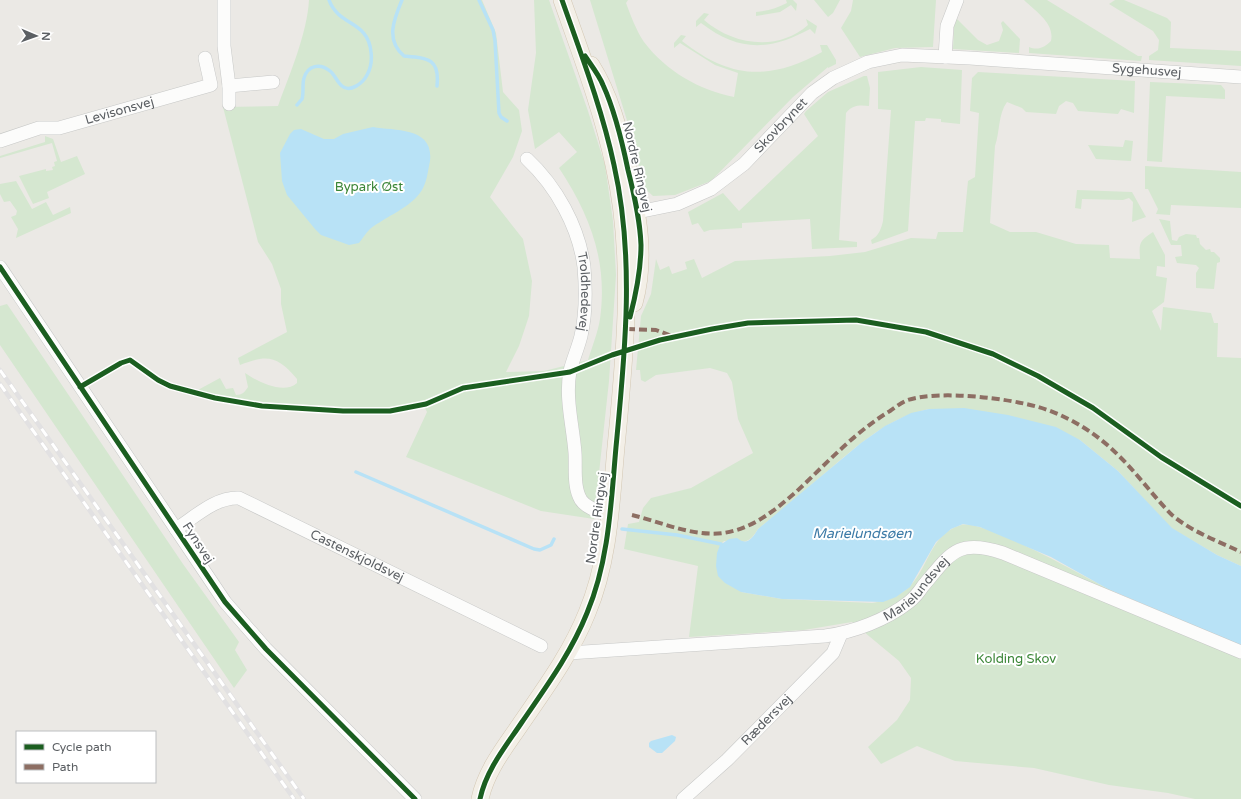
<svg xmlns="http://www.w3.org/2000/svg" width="1241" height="799" viewBox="0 0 1241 799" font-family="'Varela Round',sans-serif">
<rect width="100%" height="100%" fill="#ebe9e5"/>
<path fill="#d5e7d0" d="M309 0H482L496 33 503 92 519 110 522 131 513 157 490 197 523 239 532 281 529 316 519 346 506 372 544 371 588 360C592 347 598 332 600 319 608 261 590 215 559 168L577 152 559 132 535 149 528 110 536 53 534 0H549L588 111 605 165 613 221 616 275 609 381 594 519 541 511 406 457 427 412 424 406C392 415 371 415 339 413L334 406 264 403 235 399 196 391 220 378 226 389 233 388 236 395C242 395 245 392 248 387L245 373C258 382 284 395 297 383V379C278 356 267 354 240 365L238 358 287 332 281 304V289L272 264 258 242 223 107 278 106C290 73 307 34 309 0Z
M590 0H628L626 3C631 16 636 30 644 42 666 71 699 90 734 97L738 73 715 65 680 43 674 48V43L681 35 686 36 682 41C730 79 769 81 822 52L820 45H827L836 60V64L828 68V67L793 97 711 181 675 195 653 196 642 186 637 153Z
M786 0H793L797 4 796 11 791 5 780 12 756 16V12C768 11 777 8 787 3Z
M814 0H840L833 13 828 17Z
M853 0H936L933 47 895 48 860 57 841 28 851 11Z
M1024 0H1047L1138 56H1142L1141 61 1029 53V47C1038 51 1045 47 1051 41 1055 23 1035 11 1024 0Z
M1115 0H1124L1167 18 1171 22 1170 48 1241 51V66L1149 60V56L1158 50 1159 40 1153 31 1109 4Z
M704 13 709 14 704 20C733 45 777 52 808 25L806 19 817 26 815 34 810 29C769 51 739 52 701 23L696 27V21Z
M956 18 978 40 987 45 999 41 1003 30 1001 23 1003 21 1020 39 1019 53 953 49 954 27Z
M921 67 962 70 960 124 941 122V119L926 118 925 121H915L908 231 872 244 871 240C879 236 881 229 883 221L891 110 878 109V72Z
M978 72 1135 81 1134 113 1121 109 1118 114 1078 111 1073 103 1066 101 1059 106 1056 114 1026 112 1022 108 1007 102C998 114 1000 132 995 146L990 223 1010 232H1036L1076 244 1109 245 1110 258 1140 259C1139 243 1139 241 1153 232L1165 255V267L1157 266 1156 276 1167 278 1164 302 1152 311 1161 331 1163 307 1211 313 1214 323H1218L1217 357 1241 358V566L1217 555 1171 528 1118 471 1080 440 929 409C884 418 851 452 817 480 798 497 778 513 758 529 748 546 742 542 724 541L720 545 741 592 782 599 872 603C883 602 903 594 910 586 929 567 930 534 961 525 985 519 1082 576 1107 588 1150 610 1197 627 1241 646V799H1195L1168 793 1109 785 1034 768 955 761 917 746 881 764 868 747 897 720 910 700 911 678 899 661 852 622 804 630 689 637 698 566 624 549 628 524 639 522 643 508 651 498 691 488 753 453 738 419 732 382 727 373 710 368 656 375 645 382 641 380 640 370H636L641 316 651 294 656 259 660 270 669 266 672 274 687 269 685 262 694 259 702 278 735 261 830 256 865 252 911 238 936 239 938 232H963L968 181 975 177 979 113 970 111 972 78Z
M864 76H867L870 88 869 106C860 105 852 105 846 113L839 240 857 242V247L812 249 810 219 742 223V228L710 230 704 232 698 223 692 225 688 212 723 193 739 211 818 136 804 114 806 111 828 92Z
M1150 82 1221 85 1225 90V99L1166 96 1162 162 1147 161Z
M45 136 53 139 61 162 77 156 85 174 47 192 49 198 33 204 19 176 46 169V171L53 170 52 167 55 166 54 162 57 161 52 143 0 158V156L45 142Z
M1125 140 1133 141 1131 161 1096 159 1088 145 1123 147Z
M1145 166 1241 172V208L1171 205 1170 215 1156 214 1158 209 1148 189H1145Z
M16 181 32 209 46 202 53 215 70 207 71 213 16 238 18 229 11 217 16 215 17 211 10 201 4 202 0 194V184Z
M1077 190 1132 192 1146 217 1132 222 1133 202 1129 198 1123 200 1082 199 1081 209 1075 208Z
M1159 219 1170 221 1172 240 1177 241 1179 237 1186 234 1196 235 1197 238H1199L1200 244 1206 250 1210 249 1211 252H1214L1220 258V262L1217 263 1214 289 1196 288V273L1199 268 1196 265 1177 263 1175 257 1182 256 1181 245H1171Z
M7 304 183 564 239 642 235 650 247 670 234 688 0 345V306Z"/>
<path fill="#b8e2f6" d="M373 127C396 131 434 127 430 161 428 170 427 182 422 190 412 207 385 217 370 229 366 233 362 239 359 243L349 245 321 235 315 229 287 195 282 181 280 153 290 134 294 130 301 129 324 139H334L343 134Z
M964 408 1008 415 1056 427 1080 440 1118 471 1172 528 1217 555 1241 566V646L1108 589 1051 557 980 527 963 524 951 529 936 542 910 587 896 597 883 602 782 599 741 592 725 583 718 576 716 566 717 553 720 545 729 539 737 538C747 546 752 539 758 529L861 443 885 426 911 413 929 409Z
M672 735 676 737 675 741 662 753H657L649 747V743L651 741Z"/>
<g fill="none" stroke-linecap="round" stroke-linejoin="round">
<path stroke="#b8e2f6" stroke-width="3.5" d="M402 0C394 19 385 40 404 56 427 58 440 58 437 86
M479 0 493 30 495 41 499 113 501 117 507 121
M297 105 302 99C304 93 302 84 304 78 308 65 320 63 330 71 335 75 337 82 342 86 350 93 363 83 367 75 371 68 372 60 371 52 368 20 339 27 329 0
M356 472 534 549 540 550 551 545 554 539
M622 529 677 535 721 544"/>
<g stroke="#c7c8c7" stroke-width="14">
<g id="minor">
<path d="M224 0V46L229 86V104"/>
<path d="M945 57 947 26 957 0"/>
<path d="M229 86 273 82"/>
<path id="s1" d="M0 141 39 128H59L211 85 205 58"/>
<path id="s2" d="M527 159C556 186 579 227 584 267 586 290 586 314 581 336 578 348 573 359 570 371 565 398 573 426 575 453 576 467 573 487 581 500 587 509 601 512 610 515"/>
<path id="s3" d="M628 214 677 204 711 189 744 164 812 93 833 78 868 62 902 55 970 58 1241 77"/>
<path d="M0 267 225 602 266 649 415 799"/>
<path id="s4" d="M176 529C195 517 215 497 239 498L541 646"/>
<path id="s5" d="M569 653 825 636C854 632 886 620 909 602 914 598 919 592 923 586 951 553 957 538 1003 553L1241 652"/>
<path id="s6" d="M683 799 727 760 833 653 841 634"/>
</g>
</g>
<g stroke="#d3c7b3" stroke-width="18">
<path id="major" d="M591 65C610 95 619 130 627 165 637 211 647 256 634 303
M480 799C486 770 506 746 522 722 546 687 571 653 587 613 609 561 611 503 616 447 625 354 635 258 614 165 602 109 581 54 562 0"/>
</g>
<use href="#minor" stroke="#fcfcfb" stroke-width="13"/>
<use href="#major" stroke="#f3efe7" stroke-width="17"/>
<g stroke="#e2e1e2" stroke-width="4.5">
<path id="rail" d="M0 370 304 799
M0 384 294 799"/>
</g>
<use href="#rail" stroke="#fff" stroke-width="3" stroke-dasharray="9" stroke-linecap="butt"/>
<path stroke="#8d6e63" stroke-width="4" stroke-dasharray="8 4" stroke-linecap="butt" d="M627 329 656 330 672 336
M632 515C661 522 693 537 723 533 752 529 774 511 796 492 826 464 855 432 890 411 896 407 902 402 908 400 939 390 1007 398 1038 407 1067 415 1096 433 1117 454 1137 473 1153 496 1172 515 1192 532 1218 541 1241 552"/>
<g stroke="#fff" stroke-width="8">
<path id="cycleway" d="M585 56C591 65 599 75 603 85 615 111 622 141 628 170 634 194 640 219 641 245 641 269 636 294 630 317
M0 267 225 602 266 649 415 799
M80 387 121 363 130 360 158 380 170 386 215 398 262 406 343 411H390L426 404 463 388 570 372 612 355 660 340 712 329 748 323 856 320 926 332 993 354 1038 376 1093 408 1161 457 1241 506
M480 799C486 770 506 746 522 722 546 687 571 653 587 613 609 561 611 503 616 447 625 354 635 258 614 165 602 109 581 54 562 0"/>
</g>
<use href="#cycleway" stroke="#1b5e20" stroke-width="5"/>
</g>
<g text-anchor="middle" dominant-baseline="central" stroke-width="4" stroke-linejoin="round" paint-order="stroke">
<g font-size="13" fill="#5b5f63" stroke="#fff">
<text stroke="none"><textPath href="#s3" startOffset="571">Sygehusvej</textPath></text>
<text stroke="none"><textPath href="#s1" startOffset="124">Levisonsvej</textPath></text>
<text stroke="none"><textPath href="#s3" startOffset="182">Skovbrynet</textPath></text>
<text transform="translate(637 167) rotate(77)">Nordre Ringvej</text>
<text stroke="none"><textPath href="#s2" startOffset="149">Troldhedevej</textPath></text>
<text transform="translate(597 518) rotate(-82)">Nordre Ringvej</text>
<text transform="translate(198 543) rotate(57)">Fynsvej</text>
<text stroke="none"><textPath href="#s4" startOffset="203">Castenskjoldsvej</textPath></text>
<text stroke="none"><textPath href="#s5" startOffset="362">Marielundsvej</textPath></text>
<text stroke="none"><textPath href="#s6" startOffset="115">Rædersvej</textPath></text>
</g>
<g font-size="13" fill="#3b8637" stroke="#fff">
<text x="369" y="187">Bypark Øst</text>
<text x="1016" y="659">Kolding Skov</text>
</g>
<g font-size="14" font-style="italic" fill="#3d7ba7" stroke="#fff">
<text x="862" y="533">Marielundsøen</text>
</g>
</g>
<rect x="16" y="731" width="140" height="52" fill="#ffffff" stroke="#bdbfc1"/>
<rect x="24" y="744" width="20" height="6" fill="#1b5e20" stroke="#bdbfc1"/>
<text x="52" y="751" font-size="12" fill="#5b5f63">Cycle path</text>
<rect x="24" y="764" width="20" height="6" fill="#8d6e63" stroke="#bdbfc1"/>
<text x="52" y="771" font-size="12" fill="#5b5f63">Path</text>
<g transform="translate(36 36) rotate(92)" stroke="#ffffff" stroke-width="3" paint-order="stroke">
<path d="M0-3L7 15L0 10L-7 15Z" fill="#5b5f63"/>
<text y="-6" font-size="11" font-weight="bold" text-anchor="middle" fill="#5b5f63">N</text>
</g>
</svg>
